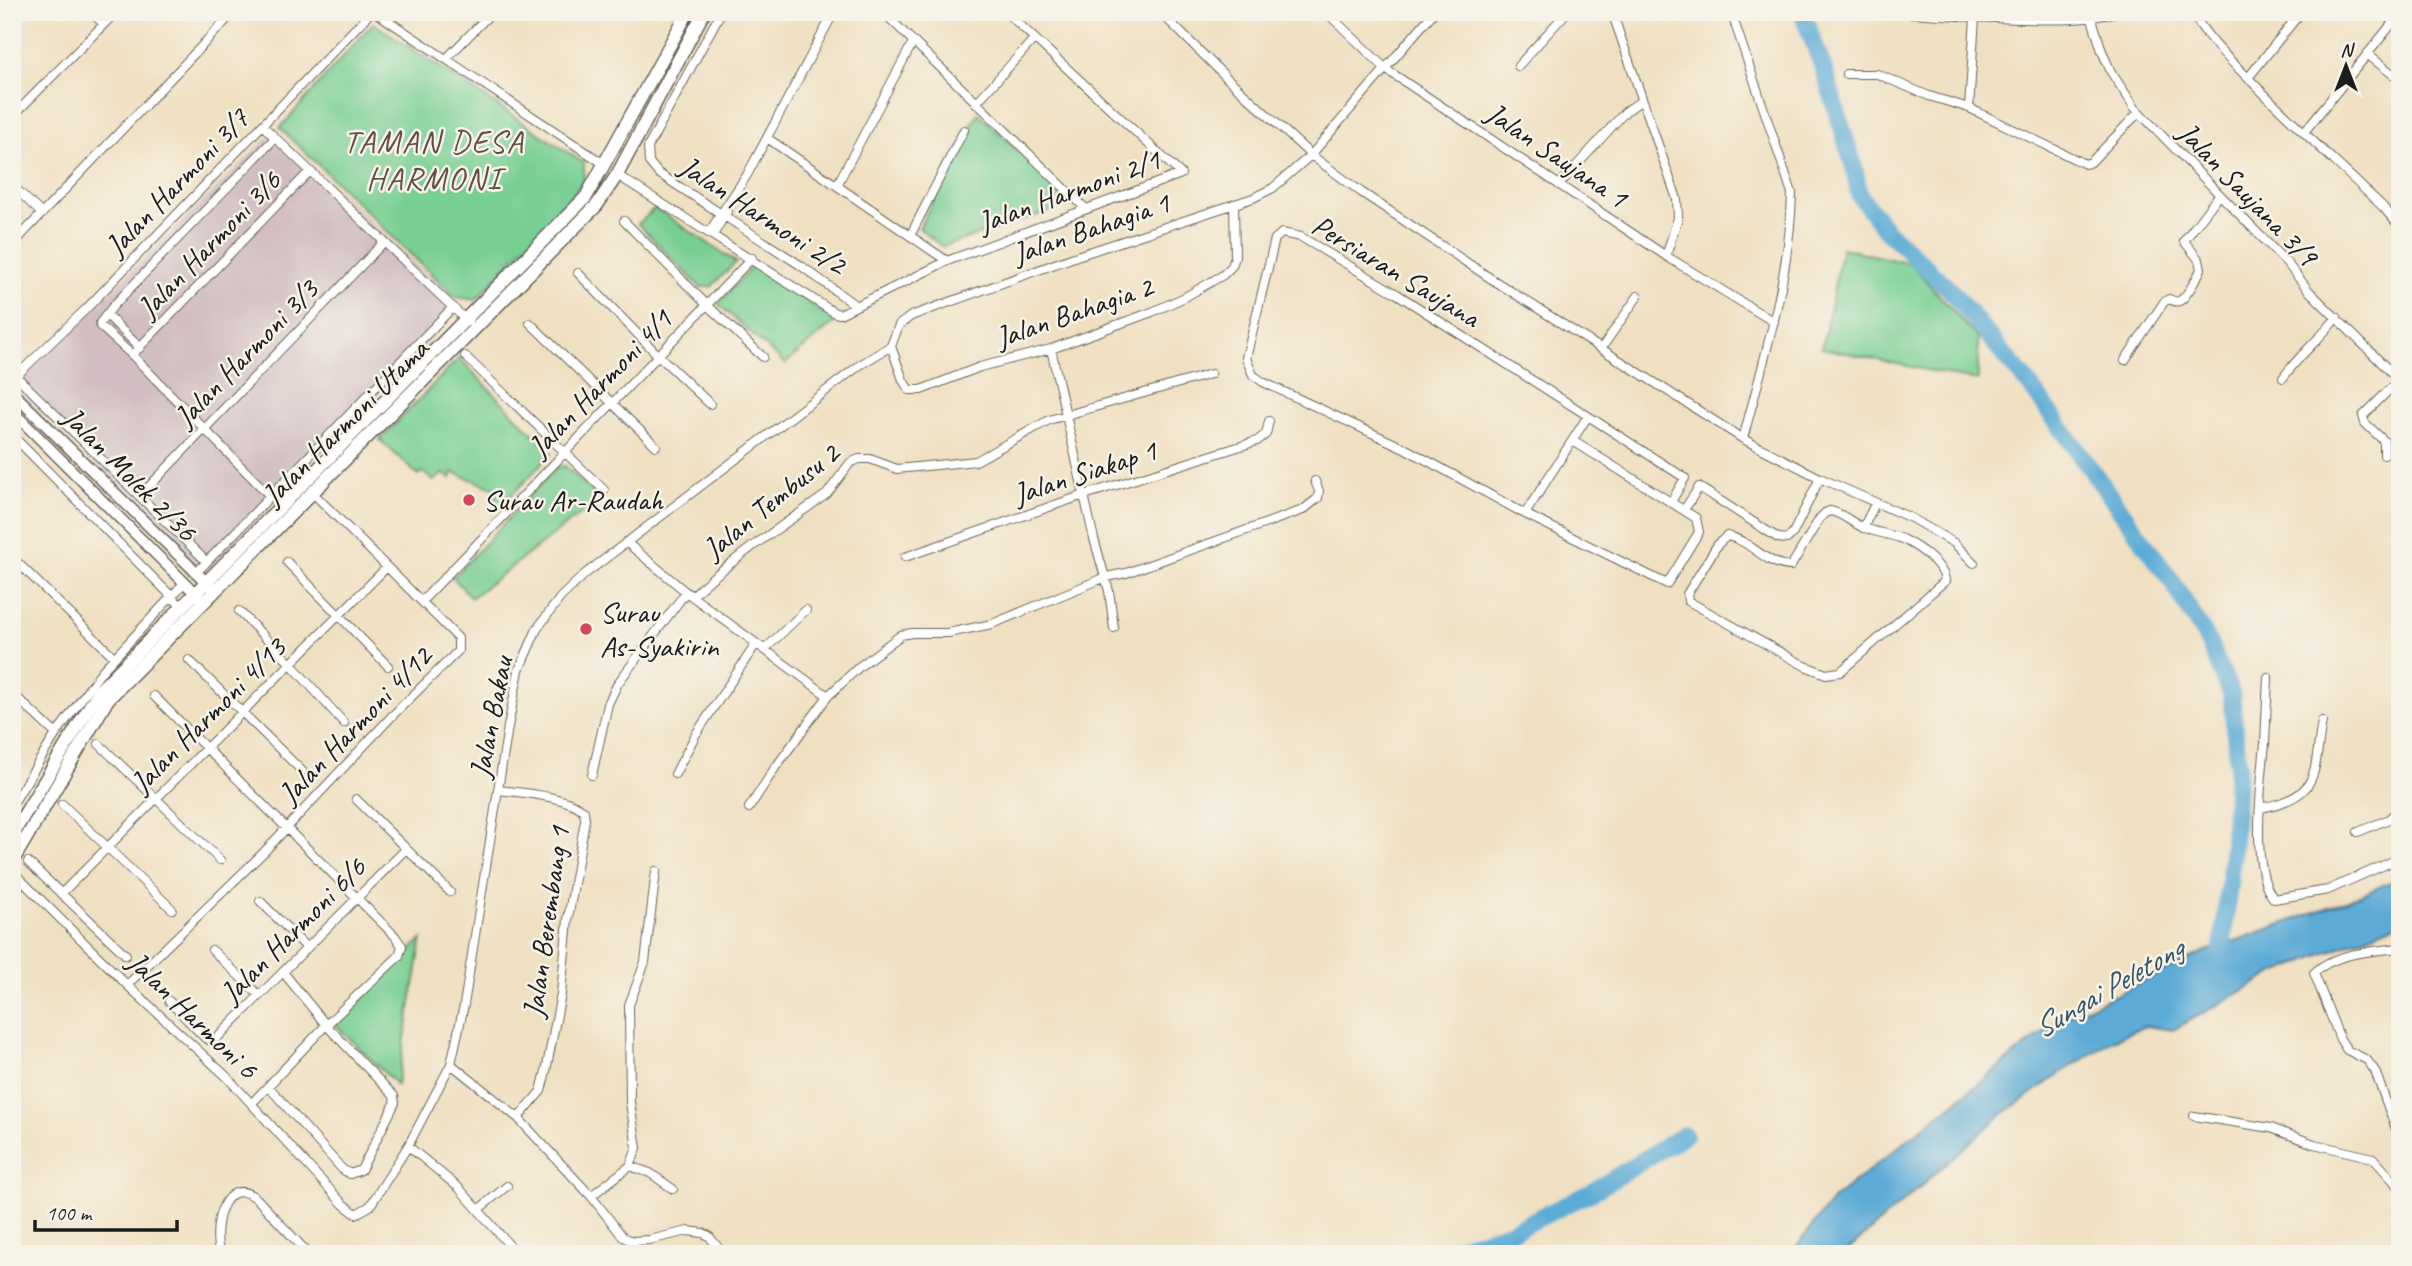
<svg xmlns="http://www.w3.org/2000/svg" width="2412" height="1266" viewBox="0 0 2412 1266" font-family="Caveat,sans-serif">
<rect width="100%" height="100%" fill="#f7f3e8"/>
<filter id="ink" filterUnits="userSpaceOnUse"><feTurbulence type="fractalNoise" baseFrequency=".0143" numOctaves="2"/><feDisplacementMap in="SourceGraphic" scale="14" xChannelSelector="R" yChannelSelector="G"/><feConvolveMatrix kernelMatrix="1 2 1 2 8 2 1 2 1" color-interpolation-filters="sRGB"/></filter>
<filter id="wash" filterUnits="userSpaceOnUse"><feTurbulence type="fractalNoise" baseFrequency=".00686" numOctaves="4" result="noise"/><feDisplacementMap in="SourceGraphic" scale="28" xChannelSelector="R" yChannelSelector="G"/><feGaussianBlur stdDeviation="1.57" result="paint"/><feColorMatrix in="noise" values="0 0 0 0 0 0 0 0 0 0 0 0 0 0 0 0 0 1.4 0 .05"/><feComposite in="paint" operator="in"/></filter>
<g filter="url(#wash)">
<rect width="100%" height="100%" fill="#f0e0c2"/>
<path fill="#d2bec2" d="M275 131 461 308 205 574 14 386Z"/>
<path fill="#78cf94" stroke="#4a7658" stroke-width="2" d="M373 23 584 163V182L476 300 455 297 280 128Z
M978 113 1074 203 942 247 919 228Z
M655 208 736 262 711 287H700L638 224Z
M1842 248 1911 264 1978 339V381L1822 348Z
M754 264 836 321 785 364 718 304Z
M459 358 552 453 499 508 493 503 498 490 453 472 451 478 443 474 433 481 423 472 418 475 380 440Z
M565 466 600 499 471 598 453 577 557 467Z
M422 939 397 1085 335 1024Z"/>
<path fill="#5babd6" stroke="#3c6479" stroke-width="2" d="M2400 878V923L2273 974 2173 1030 2145 1026 2113 1040 2058 1075 2000 1116 1844 1254H1791L1833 1199 2060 1019 2116 995 2201 953 2346 901Z"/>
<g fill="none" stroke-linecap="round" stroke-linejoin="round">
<path stroke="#5babd6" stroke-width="18" d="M1802 12 1824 70 1854 167 1859 195 1886 230 1950 290 2032 388 2172 581 2207 639 2231 693 2238 766 2232 856 2221 959
M1436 1254 1510 1232 1592 1192 1684 1135"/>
</g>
</g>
<g filter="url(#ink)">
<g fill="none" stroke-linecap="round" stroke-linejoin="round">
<g stroke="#666156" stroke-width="10">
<path id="minor" d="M91 12 104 24
M375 12 604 164
M637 12 639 14
M721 12 648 147 649 162 658 173 800 265 855 305
M883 12 1086 209
M1160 12 1228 79 1311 155 1361 192 1490 278 1743 439 1820 478 1911 518 1954 543 1974 563
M1326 12 1387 70 1666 256 1774 322
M1612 12 1677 199 1678 218 1666 256
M1731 12 1792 193C1790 276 1764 359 1743 439
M1898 12C1940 15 1982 18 2024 19 2055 20 2085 21 2116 12
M2192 12C2207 39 2230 60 2251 81 2294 124 2339 165 2383 207L2400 227
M2092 19 2102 51 2111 72 2135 108 2286 262 2309 291 2400 381
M2367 54 2400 80
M446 59 492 12
M1518 66 1567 12
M1846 74H1877L1929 96 1969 108 2085 164 2091 162 2139 112
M2248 78 2301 12
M976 103 1034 39
M1969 108 1975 18
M12 117 116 12
M263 126 468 322
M2304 132 2400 14
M767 138 947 261
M617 175 835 313 840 314 947 261 1181 174 1006 12
M12 185 42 214
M837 185 913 42
M1559 185 1625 112 1642 100
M624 221 707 305 763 357
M709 232 747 175 834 12
M713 235 727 212
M910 236 964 130
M12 245 234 12
M578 273 658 355 710 404
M106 314 140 348
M530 323 656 446
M891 346 899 325 911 316 1077 256 1253 198 1273 188 1311 155 1434 12
M891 346 903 380 909 390H921L980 367 1051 349 1152 312 1185 297 1223 275 1232 266 1235 257 1234 204
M1051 349 1094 539 1109 591 1114 628
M1601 349 1638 296
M132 355 310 171
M465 356 604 490
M2125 360 2164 302 2169 299C2174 301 2177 303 2181 300 2187 296 2198 276 2201 269L2199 260 2184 241 2219 195
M16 376 206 561
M2283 378C2299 355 2320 339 2337 317
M12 380 88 307 371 12
M12 435 182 607
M1573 441 1696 518 1699 532 1667 584 1525 514 1406 449 1263 382 1253 375 1246 358 1275 239 1282 233 1301 237 1397 294 1685 478 1671 502
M2384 455V441L2365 423 2363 416 2399 380
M269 495 132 355 100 326V323L114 305 275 138
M140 496 384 242
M1684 510 1699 487 1778 538 1787 539 1793 533 1820 478
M1830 511C1843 513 1852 524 1865 528 1877 533 1890 534 1902 539 1917 546 1944 564 1945 581L1840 672 1826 674 1805 666 1688 601 1687 594 1718 544 1727 536C1751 540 1766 566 1791 566L1820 518 1825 513Z
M1525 514 1588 416
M1863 528 1875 504
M626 542 686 592 828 696
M12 557 114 657
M905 557 1075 498 1257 441 1266 434 1269 421
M287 562 388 666
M196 573 453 307
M692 596 712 578 753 546 827 494 850 463 859 459H870L897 469 976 461 1049 420 1211 374
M423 600 752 258
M239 611 291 664 344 723
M764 650 806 610
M189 660 302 771
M2268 677C2267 699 2266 721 2265 743 2262 779 2249 871 2274 899L2328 890 2400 858
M12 693 56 734
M154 696 395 936 402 946 399 956 326 1025 252 1103
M99 744 220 860
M675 774 696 734 756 644
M592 775 608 704 618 683 686 592
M499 790C522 793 567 796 584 811L585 820 568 919 561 994 546 1071 541 1091 518 1118
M356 799 450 892
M62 804 172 909
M12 805 56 734 101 672 184 583
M749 808 775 768 828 696 860 666 901 635 912 633H948L992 624 1106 577 1126 573 1303 510 1318 498 1319 491 1315 481
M2260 808C2321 797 2313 774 2322 721
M2358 832 2389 819 2400 808
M28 862 126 955
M12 871 127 985 226 1076 343 1204 356 1214 370 1206 408 1146 451 1064 464 1005 508 727 519 670 537 629 560 598 585 574 860 365 891 346
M61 894 387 567
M260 901 307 948
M2400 948C2373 951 2334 953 2314 973L2340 1039 2347 1050 2367 1060 2375 1071 2400 1140
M212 950 259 995
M127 985 263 853 393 715 458 651V638L312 492
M169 1001 205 1038 211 1041 217 1038 406 849
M451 1064 518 1118 591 1196 623 1237 632 1241 649 1240 688 1231 703 1233 709 1236 723 1254
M268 1086 342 1169 350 1174 361 1170 395 1103 394 1096 326 1025 283 972
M2194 1116 2271 1128 2314 1144 2373 1158 2400 1188
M408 1146 459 1188 517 1254
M630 1166 650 1173 673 1189
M591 1196 630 1166 637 1148 630 1102 629 1005 645 962 656 871
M479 1209 507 1186
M220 1254C211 1229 224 1172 257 1199L305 1250"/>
</g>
<g stroke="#666156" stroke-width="13">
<path id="tertiary" d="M12 392 210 586
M12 411 201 599"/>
</g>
<g stroke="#666156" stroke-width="15">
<path id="primary" d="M12 835 99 691 586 197 688 12
M12 862 108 699 597 205 617 175 704 12"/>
</g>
<use href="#minor" stroke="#fff" stroke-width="8"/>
<use href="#tertiary" stroke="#fff" stroke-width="10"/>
<use href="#primary" stroke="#fff" stroke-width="12"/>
</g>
</g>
<g fill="#d1495b" stroke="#f7f3e8" stroke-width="2.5">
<circle cx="469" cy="500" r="7"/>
<circle cx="586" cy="629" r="7"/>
</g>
<g text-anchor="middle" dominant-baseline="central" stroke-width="5" stroke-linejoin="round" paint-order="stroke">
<g font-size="30" fill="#1c1c1c" stroke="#f7f3e8">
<text transform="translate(1557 155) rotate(34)">Jalan Saujana 1</text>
<text transform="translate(177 182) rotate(-46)">Jalan Harmoni 3/7</text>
<text transform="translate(1069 191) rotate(-20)">Jalan Harmoni 2/1</text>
<text transform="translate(2248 194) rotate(46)">Jalan Saujana 3/9</text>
<text transform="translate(763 215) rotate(33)">Jalan Harmoni 2/2</text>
<text transform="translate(1091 228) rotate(-19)">Jalan Bahagia 1</text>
<text transform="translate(209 244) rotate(-46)">Jalan Harmoni 3/6</text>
<text transform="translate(1396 271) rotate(31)">Persiaran Saujana</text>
<text transform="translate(1074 312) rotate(-19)">Jalan Bahagia 2</text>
<text transform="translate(246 353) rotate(-46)">Jalan Harmoni 3/3</text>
<text transform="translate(600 383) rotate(-46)">Jalan Harmoni 4/1</text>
<text transform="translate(345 422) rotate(-45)">Jalan Harmoni Utama</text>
<text transform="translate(1085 472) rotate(-18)">Jalan Siakap 1</text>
<text transform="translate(130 474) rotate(45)">Jalan Molek 2/36</text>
<text transform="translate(771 501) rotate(-39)">Jalan Tembusu 2</text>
<text transform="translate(208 715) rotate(-45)">Jalan Harmoni 4/13</text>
<text transform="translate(491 717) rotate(-79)">Jalan Bakau</text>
<text transform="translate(355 725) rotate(-46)">Jalan Harmoni 4/12</text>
<text transform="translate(546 922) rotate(-82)">Jalan Berembang 1</text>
<text transform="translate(293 930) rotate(-45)">Jalan Harmoni 6/6</text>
<text transform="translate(193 1015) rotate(44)">Jalan Harmoni 6</text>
</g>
<g font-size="30" fill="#1c1c1c" stroke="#f7f3e8" text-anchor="start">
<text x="483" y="500">Surau Ar-Raudah</text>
<text x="600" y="612">Surau<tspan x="600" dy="34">As-Syakirin</tspan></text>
</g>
<g font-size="32" letter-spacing="2" fill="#624e42" stroke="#f7f3e8">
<text x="434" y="141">TAMAN DESA<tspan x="434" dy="37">HARMONI</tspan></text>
</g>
<g font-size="32" font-style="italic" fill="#355566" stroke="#f7f3e8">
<text transform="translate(2108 988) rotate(-30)">Sungai Peletong</text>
</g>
</g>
<rect width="2412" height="1266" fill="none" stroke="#f7f3e8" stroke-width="42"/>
<g transform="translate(2346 66)" stroke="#f7f3e8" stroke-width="5" paint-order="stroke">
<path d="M0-5L12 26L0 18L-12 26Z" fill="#1c1c1c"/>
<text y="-10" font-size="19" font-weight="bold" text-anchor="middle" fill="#1c1c1c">N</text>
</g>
<path d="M35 1220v10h142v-10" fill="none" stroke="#1c1c1c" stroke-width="3.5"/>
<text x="46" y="1220" font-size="21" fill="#1c1c1c" stroke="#f7f3e8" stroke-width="5" paint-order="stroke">100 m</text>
</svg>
